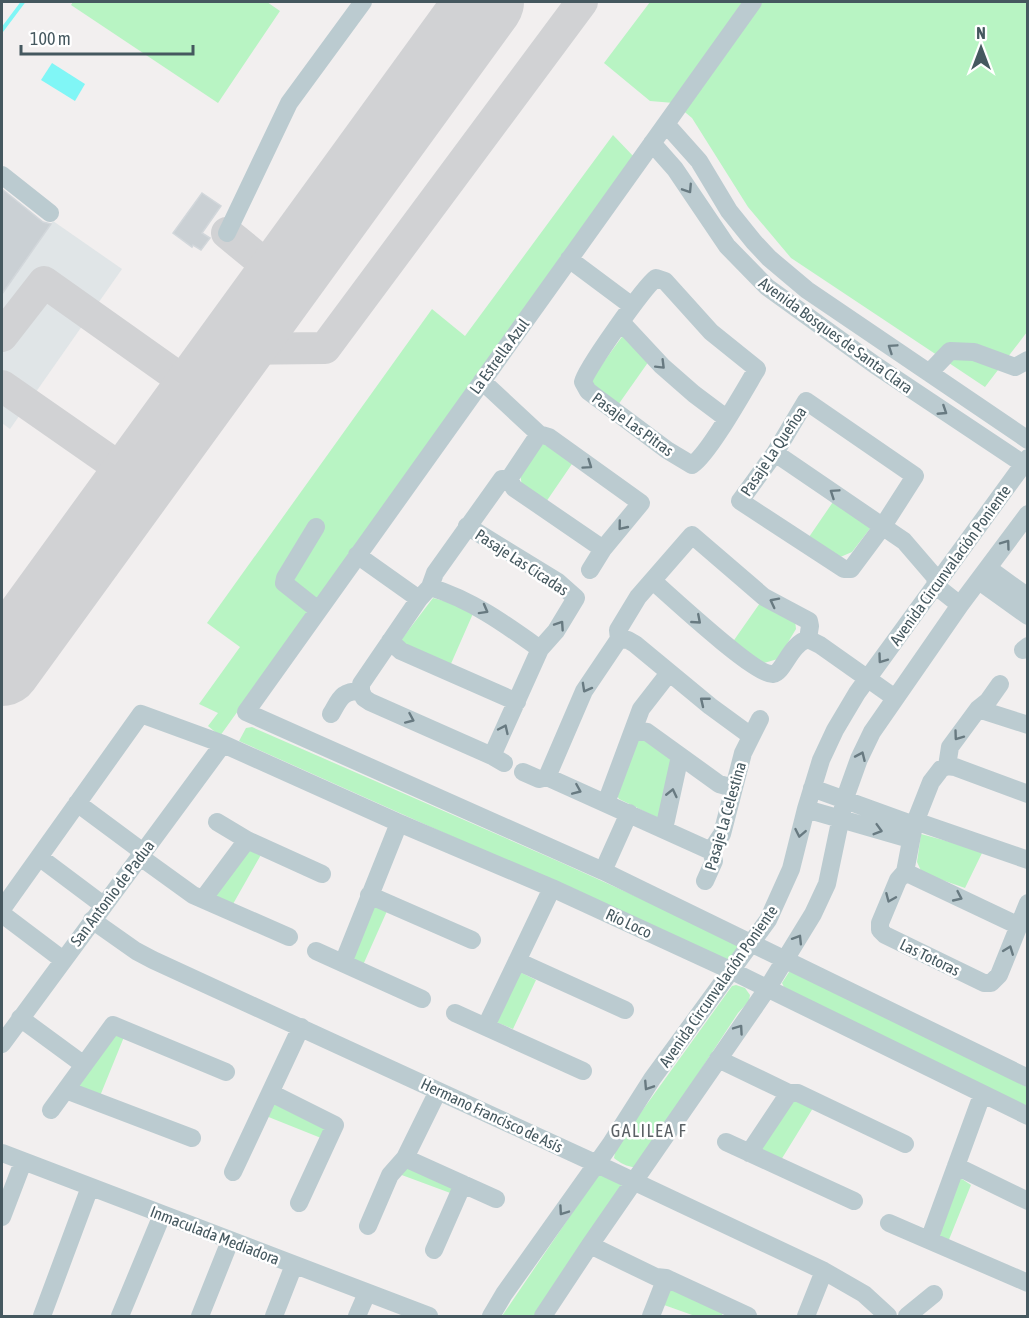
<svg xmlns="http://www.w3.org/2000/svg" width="1029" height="1318" viewBox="0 0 1029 1318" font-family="'Asap Condensed',sans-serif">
<rect width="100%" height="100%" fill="#f2efef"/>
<path fill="#e0e5e7" d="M53 221 122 269 10 429 2 423V294Z"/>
<path fill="#b8f4c3" d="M73 2H267L280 11 218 103 71 5Z
M650 2H1027V332L985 387 791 258 748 207 692 118 674 103 650 101 604 63Z
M613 135 635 158 220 736 208 726 218 713 199 704 240 647 207 623 432 309 465 336Z
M624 334 649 361 618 405 589 382Z
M549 442 574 461 546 502 522 487 520 473 541 445Z
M835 499 872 526 852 552 838 558 809 537Z
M433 598 475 609 450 666 405 646 401 640Z
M760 603 795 620 796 629 778 659 760 664 732 643Z
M252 727 560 862 739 943 740 947 730 961 239 741 246 728Z
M646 736 675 757 660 819 619 799 616 794 635 741Z
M921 834 983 851 965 888 922 873 917 862Z
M249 846 262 853 233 904 212 896Z
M373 904 387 911 363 965 349 961Z
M796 969 1027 1087V1107L786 991 782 983 789 972Z
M520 972 536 980 513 1029 496 1022Z
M736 985 745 988 750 995 749 1001 738 1013 637 1167C629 1168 620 1163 614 1158L616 1147 732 986Z
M116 1033 124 1037 100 1096 76 1086Z
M793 1099 813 1108 781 1160 758 1151Z
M274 1101 328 1126 321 1138 266 1116Z
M406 1165 455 1186 453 1194 399 1174Z
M600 1172 622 1185 535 1316H502Z
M956 1175 971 1185 948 1242 936 1237Z
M672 1284 723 1312 722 1316H695L664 1305Z"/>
<path fill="#80f6f6" d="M52 63 85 84 75 101 41 80Z"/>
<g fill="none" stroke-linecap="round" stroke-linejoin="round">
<path stroke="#80f6f6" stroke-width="4" d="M2 30 23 2"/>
<path stroke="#d1d2d4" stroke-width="32" d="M227 233 283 279
M2 336 44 282 178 377C189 381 199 378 210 379
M232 349 325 348 582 2
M178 377 185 386 190 408
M2 386 117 466 132 468 148 465
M117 466 121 475 125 496"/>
<path stroke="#d1d2d4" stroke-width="78" d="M2 667 485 2"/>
</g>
<path fill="#cad0d4" stroke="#d2d7db" stroke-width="1.5" d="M2 189 43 222 51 224 2 294Z
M202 193 221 206 202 233 210 238 201 250 193 245 192 247 173 233Z"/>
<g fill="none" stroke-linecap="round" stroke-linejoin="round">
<path stroke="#bbcbd0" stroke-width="18" d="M753 2 246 712 603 871 1028 1078
M666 124 699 161 729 211 754 242 769 258 807 290 1028 440
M652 143 675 169 727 246 767 287 875 365 1028 467
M2 175 50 213
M227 233 289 103 363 2
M569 259 632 306
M656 278 665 281 711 332 757 369C745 389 709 454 692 465L667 450 588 391 583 382C585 370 644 287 656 278Z
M621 322 662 366 694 394 726 418
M929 373 950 351 974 352 1015 367 1028 360
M482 381 539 434 549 437 641 503 603 549 590 570
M806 401 915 476 883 526 851 569H844L740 501 775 453Z
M775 453 904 541 935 577 936 586 960 605
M509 479 514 488 603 549
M509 479 539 434
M467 526 558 582 576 598 556 631 540 649 492 756
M316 527 285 578 284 583 318 610
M357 555 419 599
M988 568 1028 597
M653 581C670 596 756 676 773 674 784 672 790 644 808 639L820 645 895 698
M979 581 1028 616
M430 587C472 600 505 624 540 649
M619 639 618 630 638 597 692 535 764 597 809 621 810 626 808 639
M619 639 628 640 635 644 710 706 751 736
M390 641 401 651 517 702
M1023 650 1028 646
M1000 684 988 701 978 709 950 747 947 766 941 769 931 782 914 825 905 872 898 880 880 923V930L885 935 984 983H991L999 975 1028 903
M361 691V684L419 599 430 587 435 573 502 479H509
M361 691 364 698 370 702 492 756 504 763
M978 709 1028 725
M331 714C340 699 341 691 361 691
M633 730 647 732 719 784 733 788
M947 766 955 767 1028 794
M523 772 539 779 547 777 711 851
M547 777 584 691 619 639
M812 788 914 825
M77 803 143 852
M606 803 641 709 669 673
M806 809 910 839
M915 821 1028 860
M217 822 247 840 322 874
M664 829 680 756
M139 856 193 895 289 937
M39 857 103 905
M603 871 629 813
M905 872 1017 925
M705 881 714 861 711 851 722 834 743 753 760 719
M369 895 472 940
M203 899 247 840
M2 909 141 714 223 744 399 823 552 888 730 970 1028 1116
M2 914 63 960
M92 920 136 951 153 960 597 1164 824 1271 864 1294 888 1316
M316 951 422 999
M517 961 625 1010
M343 963 399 823
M455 1013 583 1071
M20 1018 84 1065
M486 1026 552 888
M2 1044 223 744
M718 1059 789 1093H798L905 1144
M66 1090 192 1138
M271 1093 335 1125 299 1203
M51 1110 113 1025 226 1072
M726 1142 854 1201
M2 1153 429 1316
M749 1153 789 1093
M405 1158 496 1199
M956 1166 1028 1201
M233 1172 301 1027
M2 1217 23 1162
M889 1223 1028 1283
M368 1226 390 1175 405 1158 438 1091
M929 1240 982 1095
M590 1245 656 1277 666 1278 748 1316
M434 1250 463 1184
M42 1316 90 1187
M120 1316 162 1215
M200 1316 230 1241
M274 1316 294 1265
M357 1316 367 1293
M491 1316 504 1294 610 1145 652 1079 768 920 791 869 806 809 821 760 835 730 857 693 1028 458
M543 1316 590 1245 767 989 813 914 827 884 845 798 859 759 872 732 960 605 1028 514
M651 1316 666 1278
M806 1316 824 1271
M907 1316 934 1294"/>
</g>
<defs><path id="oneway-chevron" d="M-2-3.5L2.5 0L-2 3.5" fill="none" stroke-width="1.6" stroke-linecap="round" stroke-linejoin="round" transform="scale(1.5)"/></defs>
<g stroke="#687a81">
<use href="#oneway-chevron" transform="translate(688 189) rotate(57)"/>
<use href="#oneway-chevron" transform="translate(892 348) rotate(-146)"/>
<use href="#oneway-chevron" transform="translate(661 365) rotate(45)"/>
<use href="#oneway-chevron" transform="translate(943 411) rotate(33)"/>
<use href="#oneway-chevron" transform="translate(588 465) rotate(35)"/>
<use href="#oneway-chevron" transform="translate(834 493) rotate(-146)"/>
<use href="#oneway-chevron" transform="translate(622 526) rotate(129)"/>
<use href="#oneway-chevron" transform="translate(1006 544) rotate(-54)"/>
<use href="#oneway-chevron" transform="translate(774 602) rotate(-153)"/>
<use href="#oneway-chevron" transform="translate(484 610) rotate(29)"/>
<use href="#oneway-chevron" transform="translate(697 620) rotate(41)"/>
<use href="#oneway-chevron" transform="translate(560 625) rotate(-56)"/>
<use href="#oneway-chevron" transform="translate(882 659) rotate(126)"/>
<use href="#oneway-chevron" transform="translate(586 688) rotate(119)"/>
<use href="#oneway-chevron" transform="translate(704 701) rotate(-141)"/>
<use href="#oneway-chevron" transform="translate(410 719) rotate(24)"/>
<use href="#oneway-chevron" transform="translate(504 729) rotate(-65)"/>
<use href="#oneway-chevron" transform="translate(958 736) rotate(126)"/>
<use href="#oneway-chevron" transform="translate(861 756) rotate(-66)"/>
<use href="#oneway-chevron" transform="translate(577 790) rotate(23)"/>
<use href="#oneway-chevron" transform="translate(672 793) rotate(-77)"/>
<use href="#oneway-chevron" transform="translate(878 830) rotate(16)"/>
<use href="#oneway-chevron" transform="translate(800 833) rotate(101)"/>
<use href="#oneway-chevron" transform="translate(958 897) rotate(25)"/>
<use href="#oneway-chevron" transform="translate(890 898) rotate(113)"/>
<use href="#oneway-chevron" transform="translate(798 939) rotate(-58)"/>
<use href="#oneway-chevron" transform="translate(1009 950) rotate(-69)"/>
<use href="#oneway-chevron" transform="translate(739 1029) rotate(-55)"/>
<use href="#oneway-chevron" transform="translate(648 1086) rotate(123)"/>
<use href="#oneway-chevron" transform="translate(563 1211) rotate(125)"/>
</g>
<g text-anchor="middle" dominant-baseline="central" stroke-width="5" stroke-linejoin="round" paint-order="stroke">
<g font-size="16" fill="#45585f" stroke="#fff">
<text transform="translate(836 335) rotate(36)">Avenida Bosques de Santa Clara</text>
<text transform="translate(499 356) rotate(-54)">La Estrella Azul</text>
<text transform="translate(633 424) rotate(36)">Pasaje Las Pitras</text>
<text transform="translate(773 451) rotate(-56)">Pasaje La Queñoa</text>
<text transform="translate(522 562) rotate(33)">Pasaje Las Cicadas</text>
<text transform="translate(950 565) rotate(-54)">Avenida Circunvalación Poniente</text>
<text transform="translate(725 816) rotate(-74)">Pasaje La Celestina</text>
<text transform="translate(112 893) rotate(-53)">San Antonio de Padua</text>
<text transform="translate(629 923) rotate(25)">Río Loco</text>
<text transform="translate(930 957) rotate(26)">Las Totoras</text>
<text transform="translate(718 986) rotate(-55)">Avenida Circunvalación Poniente</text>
<text transform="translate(492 1115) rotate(25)">Hermano Francisco de Asís</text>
<text transform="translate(215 1235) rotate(21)">Inmaculada Mediadora</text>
</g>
<g font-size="18" letter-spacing="1.5" fill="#5b6165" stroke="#fff">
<text x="649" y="1130">GALILEA F</text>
</g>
</g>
<rect width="1029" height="1318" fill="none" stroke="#45585f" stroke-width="6"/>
<g transform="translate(981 48)" stroke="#ffffff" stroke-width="4.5" paint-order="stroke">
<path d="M0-4.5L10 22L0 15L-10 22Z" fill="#45585f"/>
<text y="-9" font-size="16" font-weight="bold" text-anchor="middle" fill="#45585f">N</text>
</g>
<path d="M21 45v9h172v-9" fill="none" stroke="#45585f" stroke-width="3"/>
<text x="30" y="45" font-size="18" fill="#45585f" stroke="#ffffff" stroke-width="4.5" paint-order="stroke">100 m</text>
</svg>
